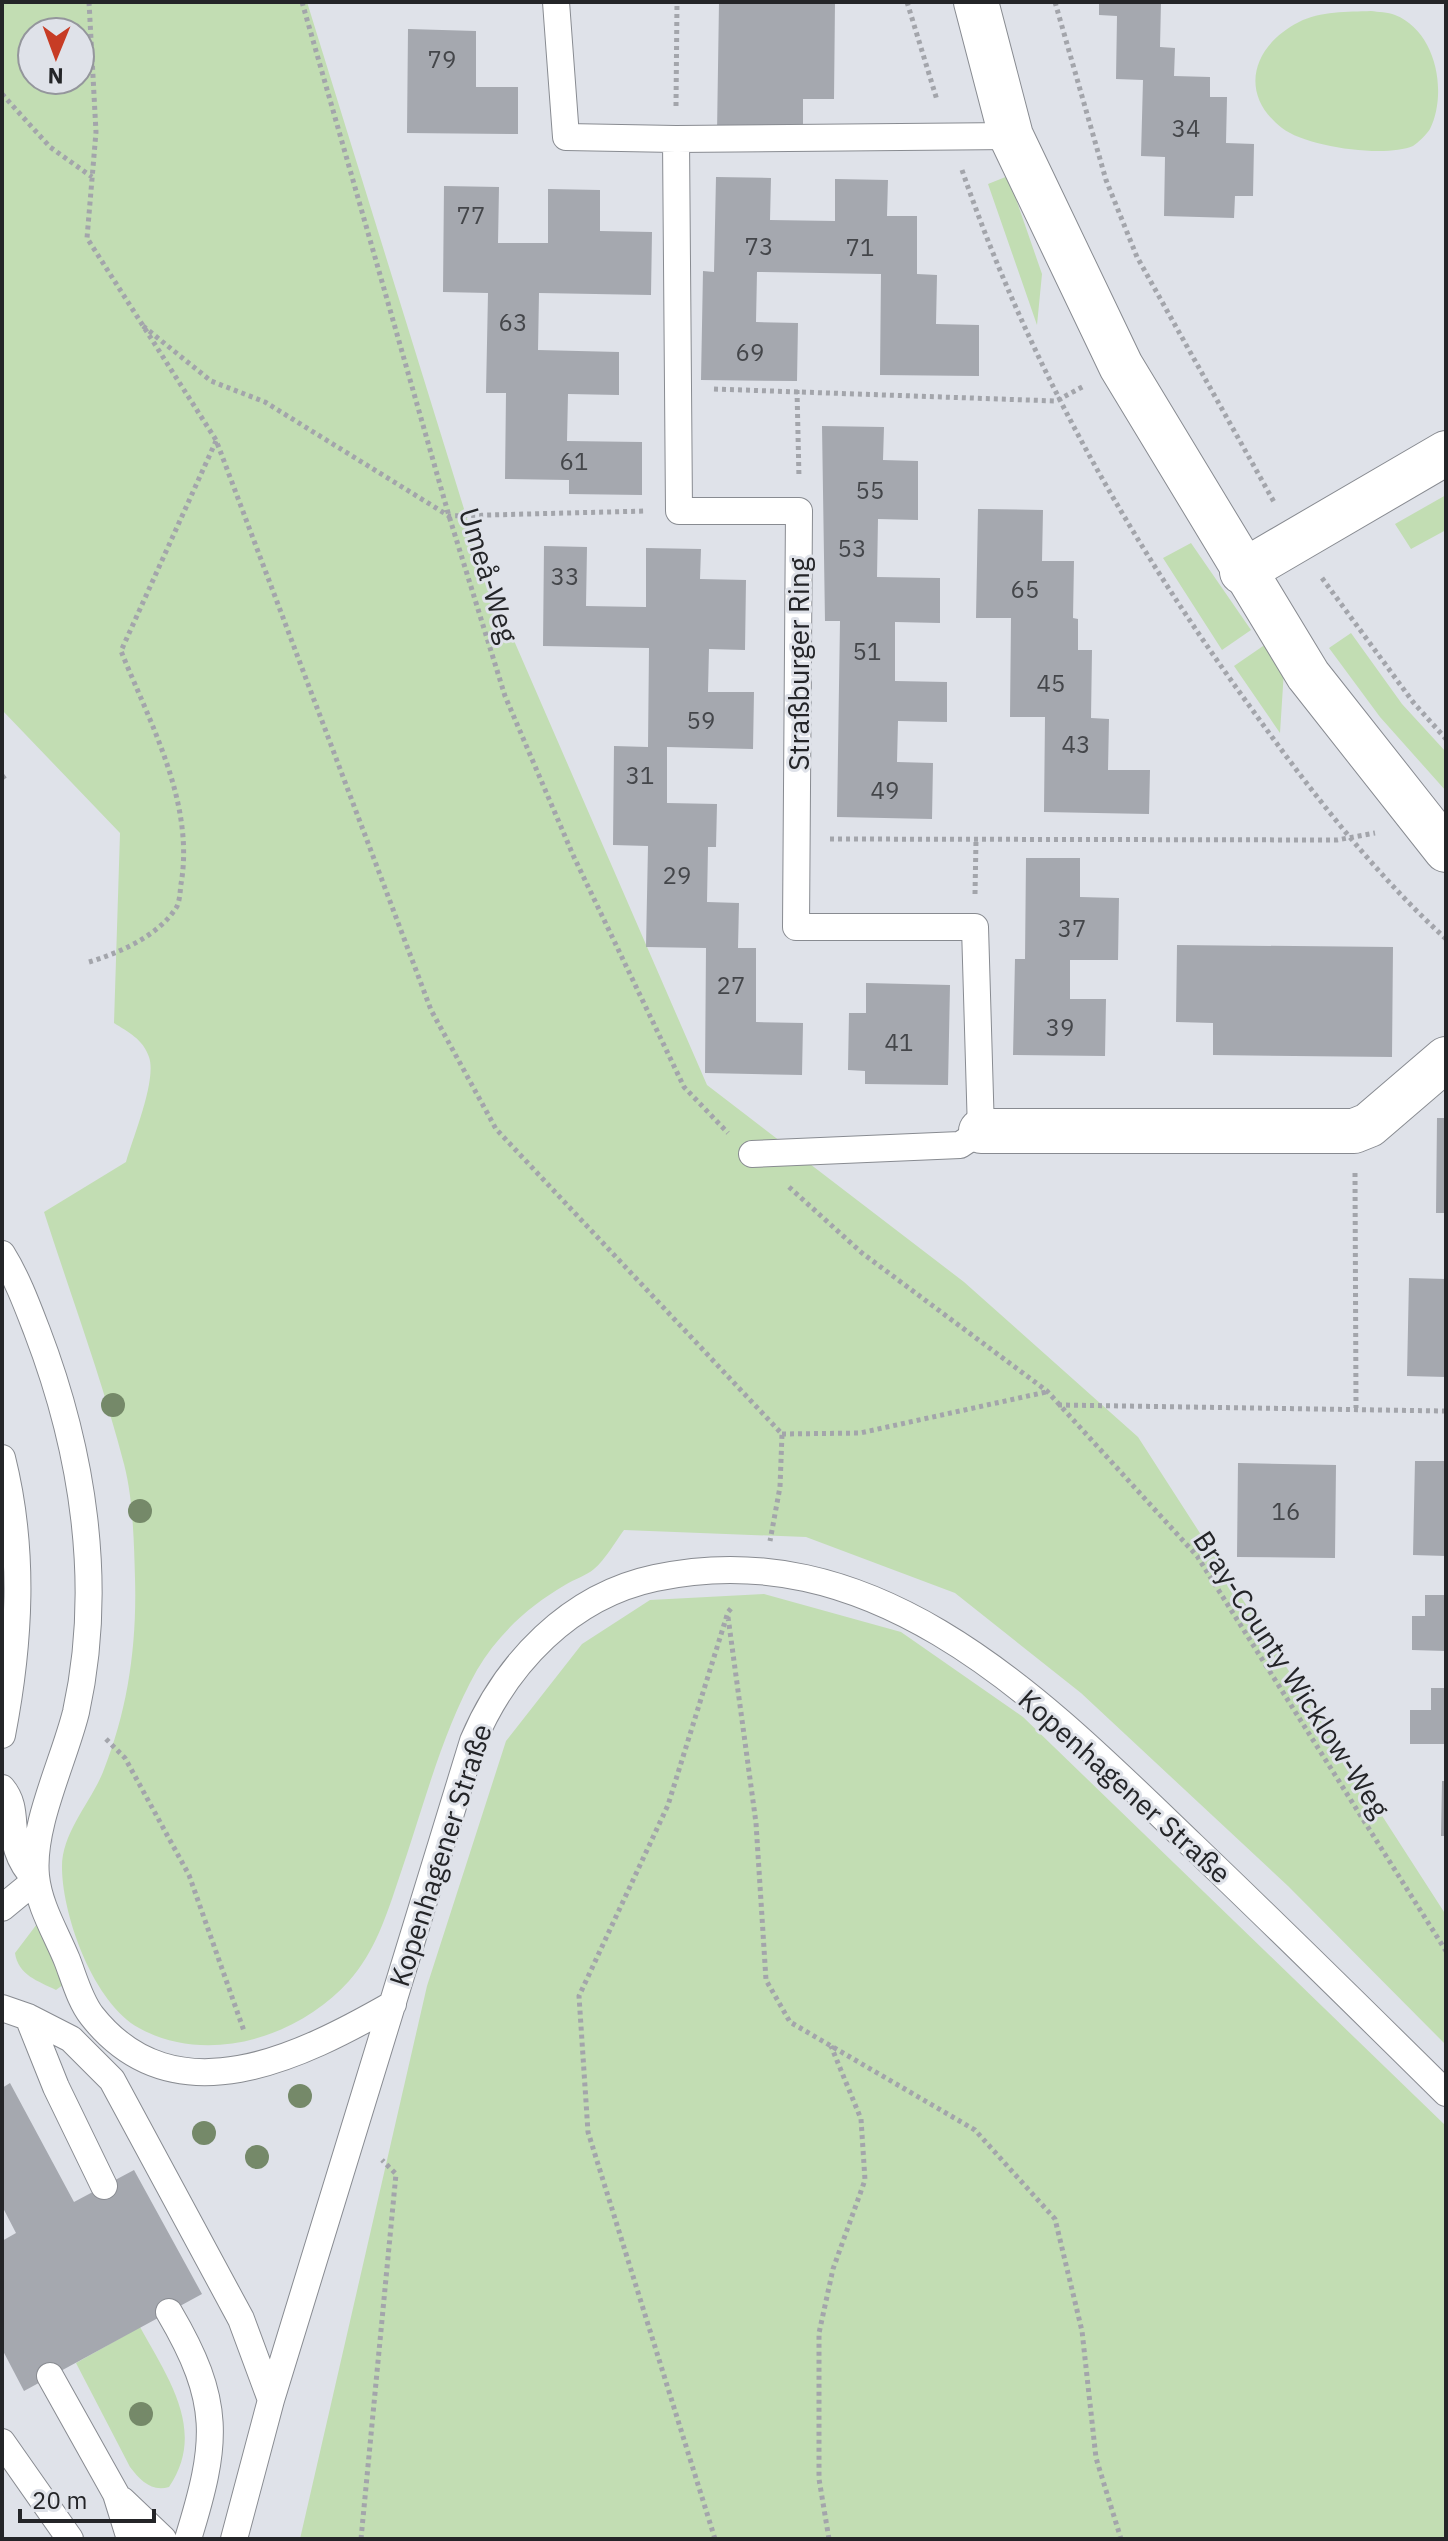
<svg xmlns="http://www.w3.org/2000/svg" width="1448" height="2541" viewBox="0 0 1448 2541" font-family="'IBM Plex Sans',sans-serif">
<rect width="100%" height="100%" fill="#dfe2e9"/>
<path fill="#c2ddb3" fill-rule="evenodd" d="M2 2H307L482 567 707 1085 964 1282 1138 1437 1446 1915V2045L1288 1886 1081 1693 955 1593 806 1537 624 1530C615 1542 605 1560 594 1569 586 1576 574 1579 565 1585 529 1606 498 1634 477 1670 441 1734 423 1809 399 1878 387 1914 375 1952 349 1981 299 2037 208 2066 139 2028 94 2003 63 1918 62 1869 61 1833 90 1804 103 1772 128 1710 137 1645 135 1578 134 1542 133 1498 124 1464 102 1379 71 1296 44 1212L126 1162C133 1137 157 1080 149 1057 143 1039 128 1032 114 1023L120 833 2 710ZM32 32H80V80H32Z
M1371 11C1378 12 1388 12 1395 15 1436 31 1448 92 1430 129 1427 134 1418 143 1413 146 1385 158 1306 147 1282 128 1238 94 1252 46 1299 22 1320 11 1348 12 1371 11Z
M1008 176 1042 274 1037 325 988 184Z
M1446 495V530L1411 549 1395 524Z
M1191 543 1251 630 1222 650 1163 558Z
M1351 633 1402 704 1446 752V791L1380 717 1329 648Z
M1266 644 1284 670 1280 733 1234 666Z
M764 1594 901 1632 1023 1717 1446 2126V2539H300L427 1986 506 1741 582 1644 650 1600Z
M37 1924 64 1984 56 1990C38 1981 18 1975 15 1953Z
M140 2327C168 2378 207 2431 169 2487 151 2492 140 2480 130 2467L76 2363Z"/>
<path fill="#a5a8af" d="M719 2H835L834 99H803V134L717 133Z
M1099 2H1161L1160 47 1175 48 1174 76 1210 77V97H1227L1226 143 1254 144 1253 196H1235L1234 218 1164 216 1165 157 1141 156 1143 80 1116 79 1117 16 1099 15Z
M408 29 476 31V87H518V134L407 133Z
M716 177 771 178 770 220 835 221V179L888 180 887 216H917V274L937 275 936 324 979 325V376L880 375 881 274 757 272 756 322 798 323 797 381 701 380 703 271 714 272Z
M444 186 499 187 498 243H548V189L600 190V231L652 232 651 295 539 293 538 350 619 352V395L568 394 567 441 642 442V495L569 494V480L505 479 506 393H486L488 293 443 292Z
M822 426 884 427 883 460 918 461V520L878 519 877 577 940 578V623L895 622V681L947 682V722L898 721 897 762 933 763 932 819 837 817 840 621H825Z
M978 509 1043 510 1042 561H1074L1073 618 1078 619V650H1092L1091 718 1109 719 1108 770H1150L1149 814 1044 812 1045 717H1010L1011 618H976Z
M544 546 587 547 586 606 646 607V548L701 549 700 579 746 580 745 650 709 649 708 692H754L753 749 667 747V803L717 804 716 847H708L707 902 739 903 738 948H756V1022L803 1023 802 1075 705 1073 706 948 646 947 648 846 613 845 614 746 648 747 649 648 543 646Z
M1026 858H1080V897L1119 898 1118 960H1070V999H1106L1105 1056 1013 1055 1015 959H1025Z
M1177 945 1393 947 1392 1057 1213 1055V1023L1176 1022Z
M866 983 950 985 948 1085 865 1084V1071L848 1070 849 1013H866Z
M1437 1118H1446V1213H1436Z
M1409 1278 1446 1279V1377L1407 1376Z
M1415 1461H1446V1556L1413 1555Z
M1238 1463 1336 1465 1335 1558 1237 1557Z
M1425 1595H1446V1651L1412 1650V1616H1425Z
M1431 1688H1446V1744H1410V1710H1431Z
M1442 1781H1446V1836H1441Z
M10 2083 74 2202 134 2170 202 2294 24 2391 2 2349V2241L16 2233 2 2206V2088Z"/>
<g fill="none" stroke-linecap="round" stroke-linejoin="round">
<g stroke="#888b91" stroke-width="28">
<path id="service" d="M556 2 566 137 676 139 679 511H799L796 927H975L981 1131 960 1145 752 1154
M676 139 1011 136
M2 1254C17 1278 27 1305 37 1331 83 1451 104 1585 76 1712 64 1761 31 1826 36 1876 39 1906 56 1933 67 1960 74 1978 80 2001 92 2016 175 2121 302 2056 393 2004
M2 1458C25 1550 20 1642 2 1735
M2 1788C24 1814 0 1842 36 1880
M2 1908 36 1880
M2 2008 28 2017 71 2039 112 2080 241 2319 271 2400
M28 2017 56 2087 104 2186
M169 2312C222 2402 218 2442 188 2539
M50 2376 116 2494 130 2539
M2 2442 70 2539
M122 2500 163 2539
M234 2539 271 2400 473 1741C506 1663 570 1596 655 1578 879 1530 1046 1705 1192 1845 1278 1927 1362 2010 1446 2093"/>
</g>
<g stroke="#888b91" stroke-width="46">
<path id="minor" d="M1242 572 1446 453
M981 1131H1354L1369 1125 1446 1059"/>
</g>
<g stroke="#888b91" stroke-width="46">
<path id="tertiary" d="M976 2 1011 136 1121 366 1308 675 1446 850"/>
</g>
<path stroke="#a3a5ab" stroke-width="5" stroke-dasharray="4 4" stroke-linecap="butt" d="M89 2 96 132 87 238 216 440 431 1010 496 1129 782 1434 780 1487 770 1541
M302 2 449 516 505 696 573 855 684 1087 728 1133
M907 2 937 100
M1055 2 1106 180 1137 257 1274 502
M2 94 50 147 92 177
M676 106 677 2
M962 170C1029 365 1130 542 1251 708 1310 790 1371 870 1446 939
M143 326 211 381 265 402 449 516 646 511
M714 389 1056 401 1084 386
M797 390 799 478
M1322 578 1413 702 1446 739
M2 778 6 775
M830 839 1337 840 1375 833
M975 894 976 840
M89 962C119 953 158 936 176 908 180 902 180 891 181 884 195 804 150 723 121 651L216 441
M1355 1173 1356 1408
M789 1187 862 1253 1047 1391 1197 1556 1446 1951
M1058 1405 1446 1411
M782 1434 860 1433 1046 1392
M728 1617 756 1823 766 1980 790 2022 975 2130 1055 2219 1082 2331 1096 2458 1121 2539
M106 1739 125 1758 189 1875 244 2031
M361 2539 396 2174 382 2160
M715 2539 588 2132 579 1996 668 1805 728 1612 733 1606
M829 2539 819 2479V2333L833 2269 865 2180 861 2119 831 2046"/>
<use href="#service" stroke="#fff" stroke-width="26"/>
<use href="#minor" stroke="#fff" stroke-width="44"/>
<use href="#tertiary" stroke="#fff" stroke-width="44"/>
</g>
<g fill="#758969">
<circle cx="113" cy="1405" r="12"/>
<circle cx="140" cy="1511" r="12"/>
<circle cx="300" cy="2096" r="12"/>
<circle cx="204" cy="2133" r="12"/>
<circle cx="257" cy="2157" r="12"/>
<circle cx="141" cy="2414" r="12"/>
</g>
<g text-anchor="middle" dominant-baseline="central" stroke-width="6" stroke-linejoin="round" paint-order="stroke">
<g font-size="24" fill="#44464a">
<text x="442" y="59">79</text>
<text x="1186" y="128">34</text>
<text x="471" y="215">77</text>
<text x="759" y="246">73</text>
<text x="860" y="247">71</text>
<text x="513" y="322">63</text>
<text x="750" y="352">69</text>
<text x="574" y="461">61</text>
<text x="870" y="490">55</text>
<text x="852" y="548">53</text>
<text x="565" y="576">33</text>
<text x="1025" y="589">65</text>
<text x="867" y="651">51</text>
<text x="1051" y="683">45</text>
<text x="701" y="720">59</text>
<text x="1076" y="744">43</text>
<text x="640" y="775">31</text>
<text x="885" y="790">49</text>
<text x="677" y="875">29</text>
<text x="1072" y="928">37</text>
<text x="731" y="985">27</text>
<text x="1060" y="1027">39</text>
<text x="899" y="1042">41</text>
<text x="1286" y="1511">16</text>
</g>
<g font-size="28" fill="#242528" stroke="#dfe2e9">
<text transform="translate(489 575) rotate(73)">Umeå-Weg</text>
<text transform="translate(798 664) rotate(-90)">Straßburger Ring</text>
<text transform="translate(1292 1674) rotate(57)">Bray-County Wicklow-Weg</text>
<text transform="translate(1125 1786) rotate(42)">Kopenhagener Straße</text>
<text transform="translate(440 1855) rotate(-72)">Kopenhagener Straße</text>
</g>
</g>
<rect width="1448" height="2541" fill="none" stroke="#242528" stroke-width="8"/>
<g transform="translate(56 56) rotate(181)"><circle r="38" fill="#dfe2e9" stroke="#94969c" stroke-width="2"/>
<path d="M0-6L14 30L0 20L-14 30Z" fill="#c73c25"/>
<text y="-12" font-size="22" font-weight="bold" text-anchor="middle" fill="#242528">N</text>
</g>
<path d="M20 2509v12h134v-12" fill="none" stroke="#242528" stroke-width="4"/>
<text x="32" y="2509" font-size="24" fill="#242528" stroke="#dfe2e9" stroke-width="6" paint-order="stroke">20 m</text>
</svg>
